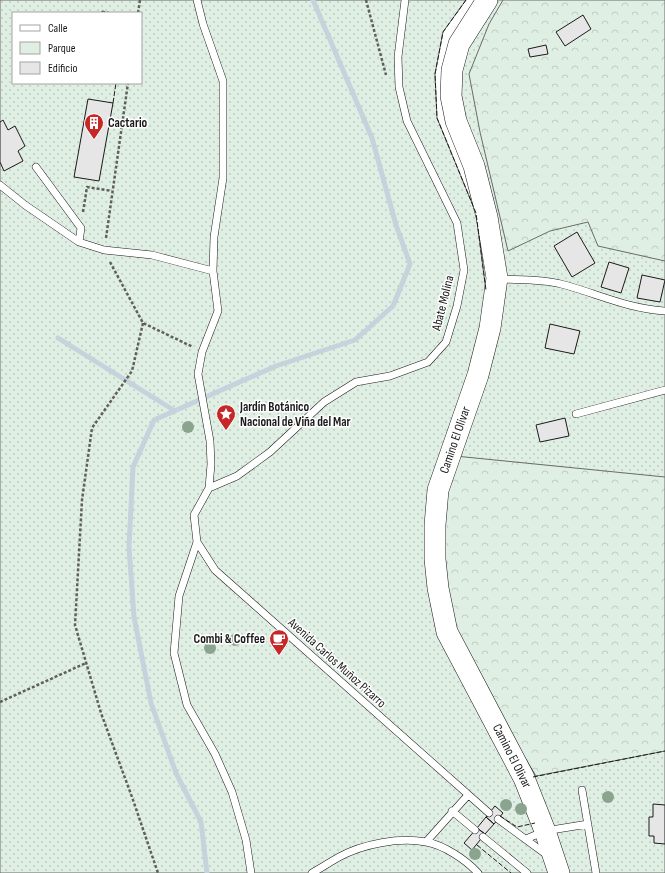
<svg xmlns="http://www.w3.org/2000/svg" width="665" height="873" viewBox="0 0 665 873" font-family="'Sofia Sans Condensed',sans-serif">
<defs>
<pattern id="green-dots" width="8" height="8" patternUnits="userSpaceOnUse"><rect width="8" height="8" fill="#e0efe3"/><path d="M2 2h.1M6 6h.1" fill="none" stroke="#c0ccc2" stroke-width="1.8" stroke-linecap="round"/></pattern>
<pattern id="forest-crowns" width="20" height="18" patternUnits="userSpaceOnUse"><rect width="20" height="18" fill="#e0efe3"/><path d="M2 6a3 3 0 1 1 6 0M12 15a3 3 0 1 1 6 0" fill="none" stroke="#c0ccc2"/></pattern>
</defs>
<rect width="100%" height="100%" fill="#fff"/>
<path fill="url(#green-dots)" stroke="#6a6a6a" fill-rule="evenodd" d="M0 0H466L443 32 435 74 437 118 476 213 488 307 470 378 432 483 500 742 551 873H0ZM13 13H141V83H13Z
M491 0H665V873H563L439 527 500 293 461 122 459 64Z"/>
<path fill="url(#forest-crowns)" stroke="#6a6a6a" d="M503 0H665V261L598 246 588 222 550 231 508 251 480 132 469 74 489 24Z
M455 456 665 477V751L536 776 486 693 453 630 439 532Z"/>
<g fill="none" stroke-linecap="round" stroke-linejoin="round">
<path stroke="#c6d2dc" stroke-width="5" d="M58 338 175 411
M207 873 201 822 176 773 151 703 134 617 129 547 133 467 154 420 276 366 355 340 393 306 410 264 396 225 372 138 313 0"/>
</g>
<path fill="#e6e6e6" stroke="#1a1a1a" d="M583 15 591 29 565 46 556 32Z
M546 45 548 54 530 57 528 49Z
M88 99 113 103 99 181 74 177Z
M3 120 8 130 15 126 25 146 18 151 23 161 4 171 0 162V122Z
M577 232 595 263 572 277 554 246Z
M609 262 629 268 621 293 601 287Z
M642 275 665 280 660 302 637 298Z
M550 324 580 331 574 354 545 348Z
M565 418 569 436 540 442 536 425Z
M653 804 665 805V844L654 843V836H649V817H653Z
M495 806 503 813 494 824 486 817Z
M486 817 494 824 485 834 477 828Z
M477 828 485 834 472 850 464 843Z"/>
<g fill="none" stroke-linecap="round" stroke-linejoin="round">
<g stroke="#1a1a1a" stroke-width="8">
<path id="lane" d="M197 0 203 24 223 81V178L214 237 213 271 218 311 202 352 198 374 210 441 211 464 209 488 194 515 197 542 179 596 174 653 187 705 215 754 232 792 246 840 251 873
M36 167 81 228 79 242
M0 185 25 205 79 242 104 250 152 255 213 271
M500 279C519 280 542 279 561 284 596 293 628 309 665 311
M576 414 665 390
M209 488 237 476 270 452 324 402 356 382 390 376 428 362 446 342 457 306 464 270 457 223 407 121 399 87 398 57 405 0
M197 542 215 570 489 813
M582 790 596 873
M452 811 475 830
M498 819 547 855
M483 837 527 873
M526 839 545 831 588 824
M426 842 468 795
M312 873C321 868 330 862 339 857 363 844 399 837 426 842 444 845 466 860 478 873"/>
</g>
<g stroke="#1a1a1a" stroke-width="22">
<path id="secondary" d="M487 0 459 44 452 70 451 96 456 121 474 166 487 217 497 278 490 328 478 375 438 490 435 525V559L438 588 447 632 524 778 545 831 559 873"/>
</g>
<path stroke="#5f5f5f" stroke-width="2.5" stroke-dasharray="3 2" stroke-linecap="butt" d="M366 0 386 75
M138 13 140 0
M83 212 87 187 112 191
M106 238 128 83
M110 262 143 323 193 347
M143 323 132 371 92 428 82 500 75 625 101 713 132 797 158 873
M0 702 86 663"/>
<use href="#lane" stroke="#fff" stroke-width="7"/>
<use href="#secondary" stroke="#fff" stroke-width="21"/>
<path stroke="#1a1a1a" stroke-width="1" stroke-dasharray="5 2" stroke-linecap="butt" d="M466 0 443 32 435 74 437 118 476 213 486 290
M102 13V11L112 13
M113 103 116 83
M533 777 665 751
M500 816 517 827 535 823
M477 845 511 873"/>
</g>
<g fill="#8aa48f">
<circle cx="188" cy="427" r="6"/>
<circle cx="235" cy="640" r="6"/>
<circle cx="210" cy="648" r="6"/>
<circle cx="608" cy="797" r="6"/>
<circle cx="506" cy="805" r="6"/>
<circle cx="521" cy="809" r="6"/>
<circle cx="475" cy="854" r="6"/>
</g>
<defs>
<g id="building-pin" transform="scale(1)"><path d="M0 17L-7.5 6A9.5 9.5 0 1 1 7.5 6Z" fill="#c62828" stroke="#fff"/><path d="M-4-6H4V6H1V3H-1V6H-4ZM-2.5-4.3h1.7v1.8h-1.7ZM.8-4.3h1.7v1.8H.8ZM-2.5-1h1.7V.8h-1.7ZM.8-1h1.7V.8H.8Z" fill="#fff"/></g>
<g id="sight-pin" transform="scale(1)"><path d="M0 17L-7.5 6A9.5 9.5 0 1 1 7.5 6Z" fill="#c62828" stroke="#fff"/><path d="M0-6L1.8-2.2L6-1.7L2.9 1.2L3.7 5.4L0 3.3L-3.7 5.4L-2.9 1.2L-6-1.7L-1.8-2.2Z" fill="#fff"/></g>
<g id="cafe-pin" transform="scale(1)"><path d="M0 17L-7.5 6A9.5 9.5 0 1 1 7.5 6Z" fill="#c62828" stroke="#fff"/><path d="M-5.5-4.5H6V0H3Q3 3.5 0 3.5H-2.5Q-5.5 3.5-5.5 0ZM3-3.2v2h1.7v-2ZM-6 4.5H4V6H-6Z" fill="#fff"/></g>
</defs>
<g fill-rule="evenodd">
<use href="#building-pin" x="94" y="123"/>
<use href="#sight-pin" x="226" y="414"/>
<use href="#cafe-pin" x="279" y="639"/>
</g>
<g text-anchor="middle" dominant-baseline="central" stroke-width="3" stroke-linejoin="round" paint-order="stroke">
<g font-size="13" font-weight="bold" fill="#1a1a1a" stroke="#fff" text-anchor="start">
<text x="108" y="123">Cactario</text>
<text x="240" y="407">Jardín Botánico<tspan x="240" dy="15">Nacional de Viña del Mar</tspan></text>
<text x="265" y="639" text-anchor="end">Combi &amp; Coffee</text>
</g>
<g font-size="13" fill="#1a1a1a" stroke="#fff">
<text transform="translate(443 303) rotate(-76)">Abate Molina</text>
<text transform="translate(455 440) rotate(-71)">Camino El Olivar</text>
<text transform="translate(337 663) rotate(42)">Avenida Carlos Muñoz Pizarro</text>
<text transform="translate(512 756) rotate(63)">Camino El Olivar</text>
</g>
</g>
<rect x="12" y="12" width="130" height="72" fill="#ffffff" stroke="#a3a3a3"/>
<rect x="20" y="25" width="20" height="6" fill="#ffffff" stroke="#a3a3a3"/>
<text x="48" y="32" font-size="12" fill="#1a1a1a">Calle</text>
<rect x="20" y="42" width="20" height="12" fill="#e0efe3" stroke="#a3a3a3"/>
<text x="48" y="52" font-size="12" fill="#1a1a1a">Parque</text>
<rect x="20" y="62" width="20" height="12" fill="#e6e6e6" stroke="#a3a3a3"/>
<text x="48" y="72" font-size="12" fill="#1a1a1a">Edificio</text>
</svg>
